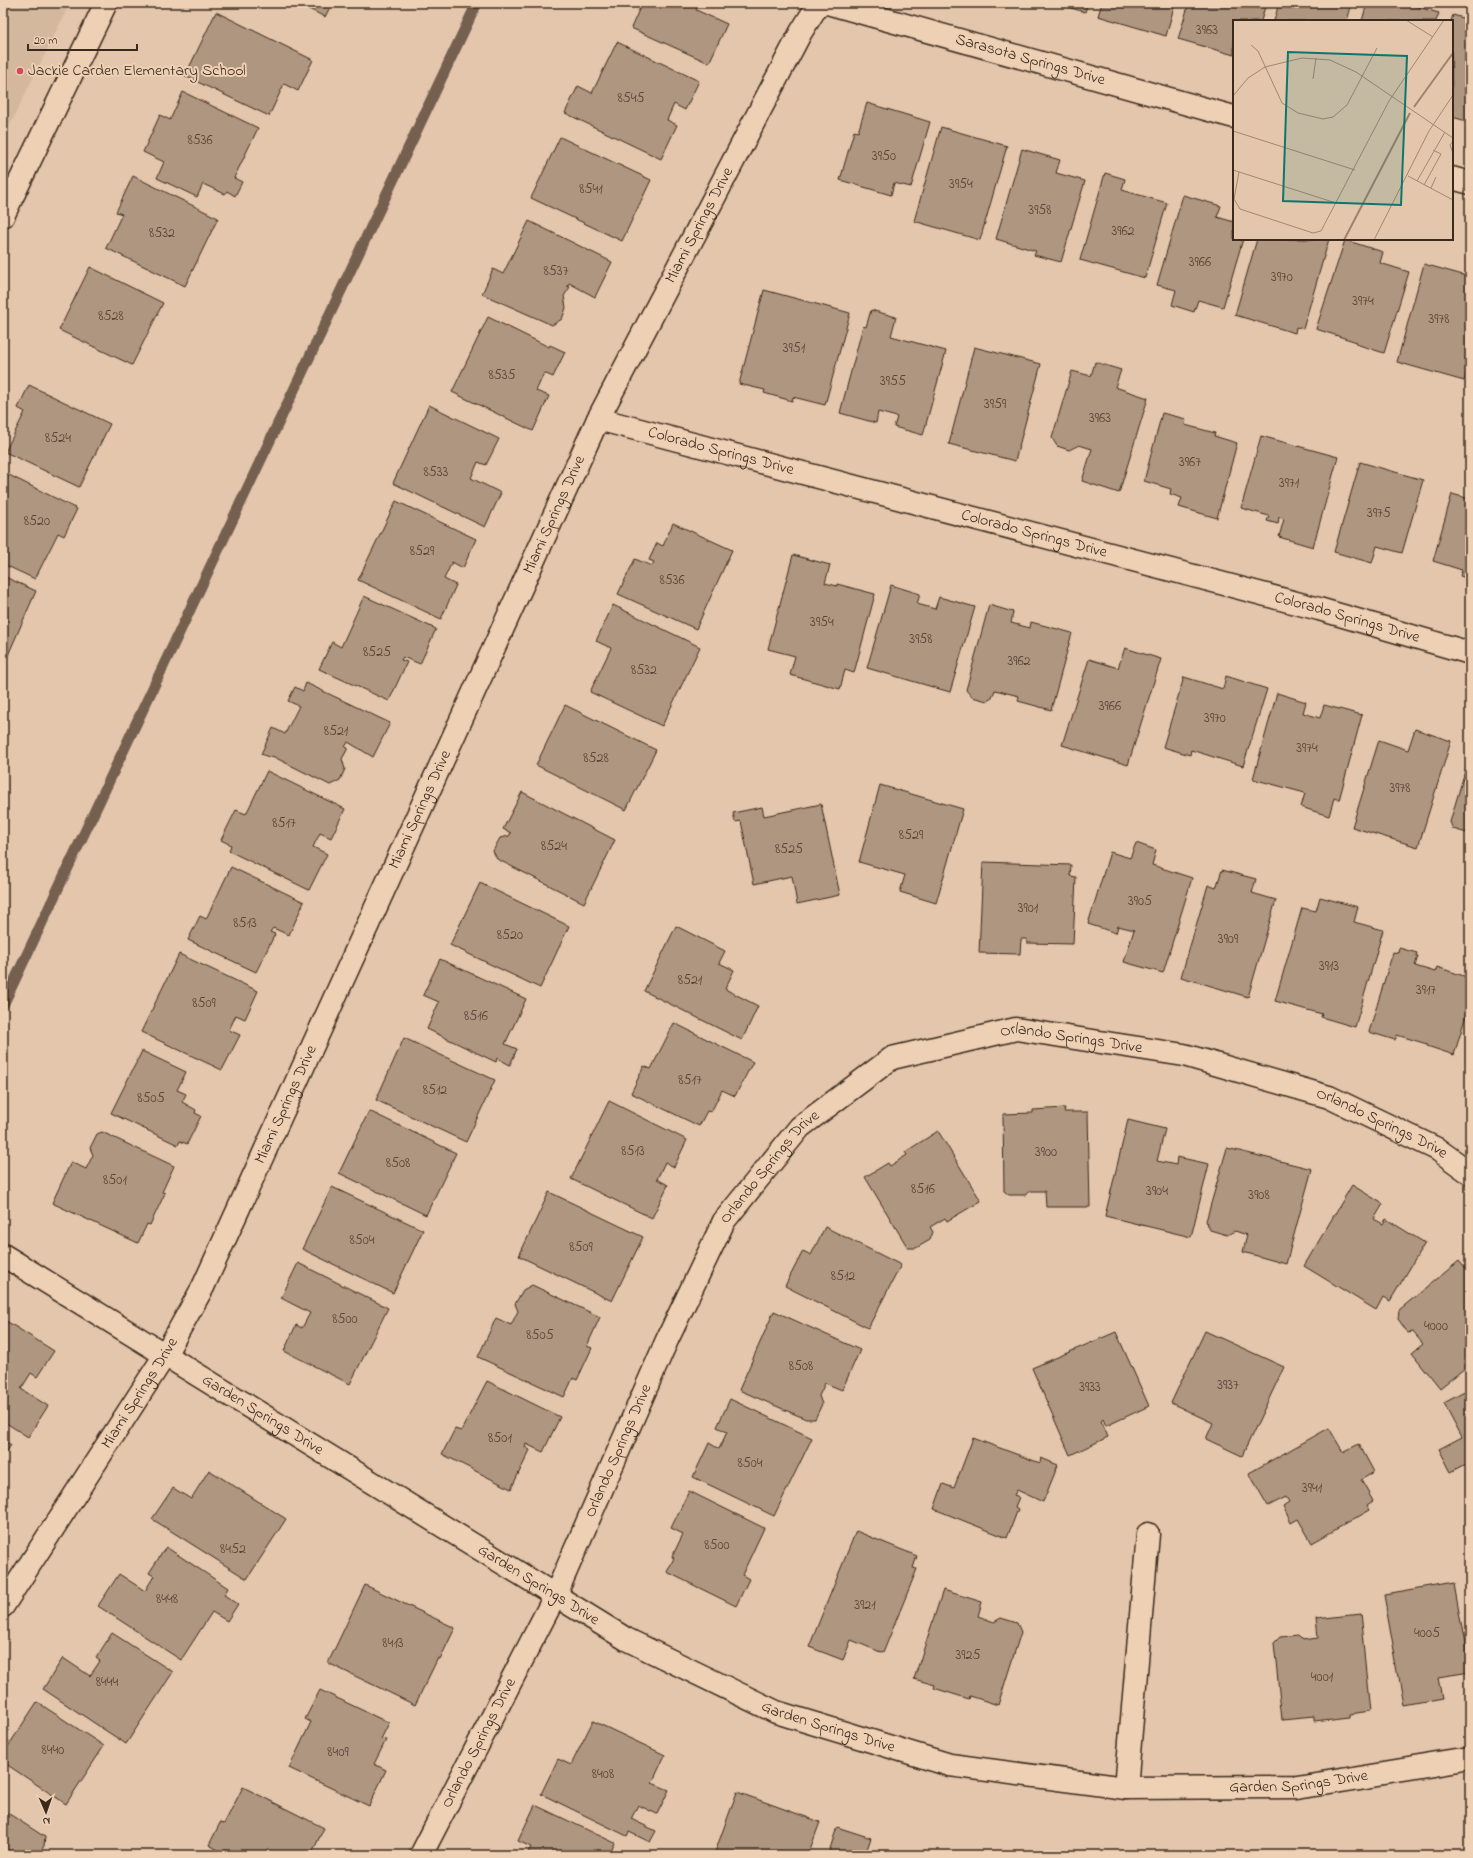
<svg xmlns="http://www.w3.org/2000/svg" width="1473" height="1858" viewBox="0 0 1473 1858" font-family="'Indie Flower',sans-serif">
<rect width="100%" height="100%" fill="#e3c6ab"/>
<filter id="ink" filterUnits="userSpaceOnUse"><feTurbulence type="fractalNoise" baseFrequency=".025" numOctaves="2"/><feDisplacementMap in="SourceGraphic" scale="8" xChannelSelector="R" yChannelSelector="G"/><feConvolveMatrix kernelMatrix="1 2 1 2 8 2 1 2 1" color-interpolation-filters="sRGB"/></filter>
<g filter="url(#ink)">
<path fill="#d3b89e" d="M3 3H70L3 139Z"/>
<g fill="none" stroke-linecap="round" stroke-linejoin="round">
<path stroke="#755f4f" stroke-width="11" d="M3 1005 477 3"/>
</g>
<path fill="#af9680" stroke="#3b2a1e" d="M297 3H332L325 17Z
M642 3H699L696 10 727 24 709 63 631 28Z
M1053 3H1088L1085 12Z
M1102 3H1175L1166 36 1098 16Z
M1189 3H1266L1261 21H1234V55L1178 39Z
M1279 3H1352L1347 21H1274Z
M1367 3H1412L1411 5 1439 13 1436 21H1362Z
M216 12 313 60 298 91 284 84 269 116 185 76Z
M1453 15 1470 20V122L1452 117 1451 21Z
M617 42 699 81 685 110 674 104 667 120 677 125 661 159 565 113 578 86 592 93Z
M183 92 258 128 234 178 242 182 235 196 227 191 225 194 203 184 197 197 157 178 164 162 143 152 160 115 170 120Z
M867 103 930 122 911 187 894 183 891 195 840 180 854 131 858 132Z
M941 127 1007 146 980 240 914 221Z
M560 137 651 180 622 241 531 198Z
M1022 149 1060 160 1056 173 1085 181 1061 262 1034 255 1036 251 996 239Z
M1105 173 1125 179 1122 190 1167 203 1145 278 1080 260Z
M133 176 218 218 185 286 106 248 122 214 116 212Z
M1183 195 1221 206 1217 217 1234 222V239H1243L1223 307 1198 300 1194 312 1172 305 1176 290 1157 285Z
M529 221 612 262 595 297 569 283 567 286 570 287 564 296 566 308 562 319 552 325 482 294 493 269 503 274Z
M1257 239H1329L1303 329 1296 327 1295 333 1235 315Z
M1345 240 1383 252 1380 263 1409 272 1384 353 1356 344 1357 342 1316 329Z
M1424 264 1470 277V361L1464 381 1397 362Z
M90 267 163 303 132 365 59 330Z
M764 290 850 313 825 405 793 397 792 401 764 393 765 390 739 384Z
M871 310 896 317 891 336 946 351 923 435 894 427 897 417 878 412 876 423 840 413 863 326 866 327Z
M488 317 549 347 550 345 565 352 553 377 544 373 536 391 549 396 533 431 452 392Z
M974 347 1041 364 1015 461 949 444Z
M1095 362 1121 370 1115 387 1148 398 1119 493 1082 481 1092 449 1079 445 1069 450 1057 446 1052 438 1072 371 1091 376Z
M29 385 110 424 79 487 5 452 25 412 18 408Z
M429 405 499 439 486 465 478 462 471 478 501 493 485 527 393 483Z
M1162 413 1186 419 1185 425 1215 433 1214 436 1237 443 1217 518 1179 507 1182 498 1170 494 1171 489 1144 481Z
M1261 436 1338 457 1313 547 1279 537 1284 519 1279 517 1278 524 1267 521 1269 516 1241 508Z
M1360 462 1423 480 1402 553 1377 546 1372 563 1334 552Z
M9 475 77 509 64 536 58 533 35 579 3 564V487Z
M1452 494 1470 499V579L1460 576 1462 570 1433 561Z
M396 501 476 539 463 568 452 562 444 579 456 585 441 619 358 580Z
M673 523 732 550 696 629 618 594 635 559 652 566 654 562 649 560 657 543 663 546Z
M793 555 830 565 825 583 837 586V584L875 594 854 673 845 670 840 689 790 675 795 656 768 649Z
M3 576 36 591 5 662 3 661Z
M891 585 920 594 917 604 935 609 939 597 975 607 950 692 867 668Z
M364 596 436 629 420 664 403 657 401 660 407 662 389 701 319 669 332 642 341 647Z
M613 605 700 647 662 726 590 692 611 648 596 641Z
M989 605 1013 612 1011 623 1030 628 1031 622 1072 633 1051 710 1018 701 1019 696 995 690 992 698 987 701 972 697 966 690Z
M1125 648 1161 659 1128 765 1062 745 1089 659 1118 668Z
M1226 676 1267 689 1243 766 1191 750 1190 755 1163 747 1184 677 1223 689Z
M306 683 390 723 373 757 348 742 345 747 348 748 342 759 345 769 340 780 330 785 272 756 271 758 261 754 273 728 285 734 299 706 288 701 295 687 303 691Z
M1277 693 1306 702 1303 713 1320 718 1324 705 1362 715 1339 800 1334 798 1329 816 1301 807 1305 793 1253 779Z
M565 705 656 750 626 810 536 765Z
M1415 729 1451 741 1418 847 1352 827 1379 740 1408 750Z
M1470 754V833H1467L1453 829 1450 822Z
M267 771 345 809 331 838 320 833 313 847 327 854 309 890 229 851 231 845 221 840 236 810 246 814Z
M880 785 963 809 936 903 900 892 905 875 859 862Z
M522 792 615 840 584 903 497 859 493 851 500 838 509 836 511 833 503 829Z
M821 804 840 895 797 904 792 876 754 884 741 821 735 822 733 813 762 807 764 816Z
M1136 843 1156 850 1152 865 1192 878 1163 973 1124 962 1134 930 1118 926 1116 933 1088 924 1110 852 1130 858Z
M983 862 1071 865 1070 876 1076 877 1073 944 1027 943V939H1021L1020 954 979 953Z
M231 867 304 902 289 935 273 928 270 932 275 934 256 972 188 940 200 916 206 919Z
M1222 870 1256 879 1252 893 1276 900 1248 997 1181 977 1208 885 1216 888Z
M480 883 569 926 540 988 450 945Z
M1320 897 1358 907 1354 922 1383 930 1355 1027 1321 1017 1322 1014 1275 1001 1302 908 1316 911Z
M676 926 725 951 719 963 734 970 725 989 758 1006 742 1040 644 991Z
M1399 948 1417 953 1416 956H1418L1415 966 1435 972 1437 967 1470 978V1002L1454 1055 1427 1046V1044L1397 1035 1395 1040 1369 1032 1393 952 1398 953Z
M179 954 258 991 245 1019 236 1015 229 1030 240 1035 222 1070 141 1032Z
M440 959 526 999 505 1044 517 1049 510 1065 497 1058 496 1062 427 1029 439 1002 423 995Z
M674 1023 753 1062 735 1096 722 1090 711 1112 707 1111 699 1126 631 1093 644 1066 651 1069Z
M404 1038 495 1080 466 1142 376 1100Z
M142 1051 186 1072 177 1090 186 1094 182 1102 196 1110 195 1113 201 1116 187 1144 180 1141 178 1145 111 1113Z
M609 1101 687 1140 674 1167 665 1162 657 1179 668 1185 652 1218 571 1179Z
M1065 1108 1064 1112H1088L1090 1207H1046L1045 1191H1031L1025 1195H1009L1004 1191 1003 1114 1033 1113V1110Z
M369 1111 456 1153 426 1215 339 1173Z
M1128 1120 1165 1129 1157 1161 1176 1165 1177 1157 1209 1164 1191 1237 1105 1216Z
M938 1131 981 1201 947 1221 945 1218 930 1227 933 1232 930 1240 916 1248H908L865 1177 888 1163 890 1166 907 1155 905 1152Z
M102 1132 174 1166 162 1192 165 1193 150 1225 147 1224 138 1243 52 1203 71 1162 86 1169 93 1155 90 1148 97 1134Z
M1227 1148 1312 1169 1286 1264 1243 1252 1247 1235 1235 1231 1227 1235 1210 1230 1206 1221Z
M1352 1185 1383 1204 1374 1219 1383 1224 1386 1219 1425 1243 1390 1301 1383 1297 1376 1310 1304 1266Z
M332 1187 423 1230 393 1293 302 1249Z
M549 1192 643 1237 612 1301 519 1256Z
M825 1227 901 1265 868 1328 785 1286 803 1251 811 1255Z
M1459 1261 1470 1274V1364L1440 1388 1412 1353 1423 1344 1413 1332 1408 1333 1398 1319 1399 1310Z
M298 1263 388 1308 350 1384 284 1351 296 1325 302 1328 310 1313 281 1298Z
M532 1285 600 1317 587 1346 592 1348 577 1380 573 1378 564 1397 478 1357 496 1318 511 1325 518 1311 515 1304 523 1290Z
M774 1311 860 1350 842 1390 825 1383 819 1396 822 1404 815 1419H806L739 1390Z
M3 1319 54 1351 37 1377 31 1373 21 1389 48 1406 28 1437 3 1421Z
M1205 1331 1284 1367 1242 1456 1206 1439 1213 1423 1171 1403Z
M1116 1332 1149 1406 1106 1426 1103 1419 1101 1421 1108 1437 1070 1455 1032 1368Z
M487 1381 560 1417 543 1452 526 1444 525 1447 530 1450 511 1489 442 1454 455 1429 461 1431Z
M1470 1389V1462L1451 1472 1439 1449 1462 1437 1444 1403Z
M730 1399 812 1438 774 1516 693 1477 709 1443 719 1449 727 1432 717 1427Z
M1329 1428 1343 1452 1359 1444 1374 1472 1361 1480 1373 1501 1367 1505 1370 1510 1312 1543 1298 1519 1291 1523 1283 1506 1289 1502 1286 1497 1268 1506 1249 1473Z
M973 1438 1040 1463 1041 1458 1058 1465 1043 1502 1017 1490 1014 1495 1019 1497 1015 1507 1018 1509 1007 1538 934 1509 943 1484 954 1488Z
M3 1440 11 1445 3 1457Z
M209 1470 286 1519 247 1579 152 1519 173 1488 191 1499Z
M689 1491 764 1528 742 1575 749 1579 736 1606 667 1572 674 1558 672 1557 683 1534 671 1528Z
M856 1531 917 1556 913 1568 917 1569 883 1653 851 1640 843 1660 809 1647Z
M166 1547 228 1588 224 1595 238 1604 227 1621 212 1612 181 1660 98 1606 119 1574 145 1591 154 1576 149 1573Z
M1454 1583 1470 1673 1438 1678 1442 1698 1404 1705 1384 1595Z
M365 1585 455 1628 440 1659 438 1658 415 1705 328 1663Z
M943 1590 982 1602 978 1616 994 1622 1001 1618 1017 1623 1021 1632 998 1705 970 1696 969 1699 934 1688 935 1685 914 1679Z
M1360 1614 1370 1711 1350 1714V1717L1314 1721V1717L1282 1720 1274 1643 1280 1637 1298 1635 1303 1640 1318 1638 1316 1619Z
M112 1633 173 1672 126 1744 43 1689 63 1658 90 1676 100 1661 96 1658Z
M320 1690 389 1723 381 1739 386 1740 374 1764 386 1770 369 1806 289 1768 311 1722 305 1719Z
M37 1702 104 1746 66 1804 3 1762V1754Z
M593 1721 665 1755 652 1783 669 1790 657 1814 638 1805 631 1819 656 1831 650 1842 629 1832 627 1836 541 1794 558 1759 571 1765Z
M243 1787 324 1828 311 1855H228L209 1845 220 1823 224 1824Z
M737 1792 820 1822 808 1855H714Z
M535 1805 615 1843 609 1855H527L531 1847 518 1841Z
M3 1810 45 1837 44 1846 38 1855H3Z
M837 1827 871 1838 865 1855H828Z"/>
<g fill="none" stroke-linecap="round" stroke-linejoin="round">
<g stroke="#3b2a1e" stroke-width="25">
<g id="minor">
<path id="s1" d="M827 3 1234 117"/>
<path d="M1452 178 1470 183"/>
<path d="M3 216 106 3"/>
<path id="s2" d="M598 419 1319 609 1470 653"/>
<path id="s3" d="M3 1606 165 1355 203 1287 598 419 801 32 819 3"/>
<path d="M1126 1788 1148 1534"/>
<path id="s4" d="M421 1855 555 1596 667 1340 724 1221 800 1127 892 1058 1016 1029 1184 1055 1329 1097 1437 1149 1470 1173"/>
</g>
</g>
<g stroke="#3b2a1e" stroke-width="25">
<g id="tertiary">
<path id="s5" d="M3 1255 626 1639 776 1712 950 1765 1126 1788 1297 1787 1470 1759"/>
</g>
</g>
<use href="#minor" stroke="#eed0b4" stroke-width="22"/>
<use href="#tertiary" stroke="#eed0b4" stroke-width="22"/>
</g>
</g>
<circle fill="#d1495b" stroke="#eed0b4" stroke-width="1.5" cx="20" cy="71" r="4"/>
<g text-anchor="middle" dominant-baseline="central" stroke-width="4" stroke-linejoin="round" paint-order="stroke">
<g font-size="14" fill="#584536">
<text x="1207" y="30">3963</text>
<text x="631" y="98">8545</text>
<text x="200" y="140">8536</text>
<text x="884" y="156">3950</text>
<text x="961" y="184">3954</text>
<text x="591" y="189">8541</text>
<text x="1040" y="210">3958</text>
<text x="1123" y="231">3962</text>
<text x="162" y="233">8532</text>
<text x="1200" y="262">3966</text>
<text x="556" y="271">8537</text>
<text x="1282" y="277">3970</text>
<text x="1363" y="301">3974</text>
<text x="111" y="316">8528</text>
<text x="1439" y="319">3978</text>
<text x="794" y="348">3951</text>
<text x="502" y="375">8535</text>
<text x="893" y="381">3955</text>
<text x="995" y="404">3959</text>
<text x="1100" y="418">3963</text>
<text x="58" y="438">8524</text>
<text x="1190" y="462">3967</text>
<text x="436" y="472">8533</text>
<text x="1289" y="483">3971</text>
<text x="1379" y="513">3975</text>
<text x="37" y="521">8520</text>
<text x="422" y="551">8529</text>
<text x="672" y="580">8536</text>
<text x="822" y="622">3954</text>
<text x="921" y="639">3958</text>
<text x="377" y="652">8525</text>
<text x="1019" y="661">3962</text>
<text x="644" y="670">8532</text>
<text x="1110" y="706">3966</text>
<text x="1215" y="718">3970</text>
<text x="336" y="731">8521</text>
<text x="1307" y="748">3974</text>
<text x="596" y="758">8528</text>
<text x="1400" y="788">3978</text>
<text x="284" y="823">8517</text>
<text x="911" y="835">8529</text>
<text x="554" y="846">8524</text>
<text x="789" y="849">8525</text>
<text x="1140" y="901">3905</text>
<text x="1028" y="908">3901</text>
<text x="245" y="923">8513</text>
<text x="510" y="935">8520</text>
<text x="1228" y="939">3909</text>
<text x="1329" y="966">3913</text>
<text x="690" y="980">8521</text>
<text x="1426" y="990">3917</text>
<text x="204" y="1003">8509</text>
<text x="476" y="1016">8516</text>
<text x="690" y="1080">8517</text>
<text x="435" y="1090">8512</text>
<text x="151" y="1098">8505</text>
<text x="633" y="1151">8513</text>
<text x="1046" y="1152">3900</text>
<text x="398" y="1163">8508</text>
<text x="115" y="1180">8501</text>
<text x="923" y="1189">8516</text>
<text x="1157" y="1191">3904</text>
<text x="1259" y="1195">3908</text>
<text x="362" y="1240">8504</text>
<text x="581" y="1247">8509</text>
<text x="843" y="1276">8512</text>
<text x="345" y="1319">8500</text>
<text x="1436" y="1326">4000</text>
<text x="540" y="1335">8505</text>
<text x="801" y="1366">8508</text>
<text x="1228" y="1385">3937</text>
<text x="1090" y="1387">3933</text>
<text x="500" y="1438">8501</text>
<text x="750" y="1463">8504</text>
<text x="1312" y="1488">3941</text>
<text x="717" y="1545">8500</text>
<text x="233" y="1549">8452</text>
<text x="167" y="1599">8448</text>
<text x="865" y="1605">3921</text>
<text x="1427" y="1633">4005</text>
<text x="393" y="1643">8413</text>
<text x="968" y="1655">3925</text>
<text x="1322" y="1677">4001</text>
<text x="107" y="1682">8444</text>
<text x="53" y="1750">8440</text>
<text x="338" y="1752">8409</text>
<text x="603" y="1774">8408</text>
</g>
<g font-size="16" fill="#3b2a1e" stroke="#eed0b4">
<text stroke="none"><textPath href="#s1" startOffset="211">Sarasota Springs Drive</textPath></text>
<text stroke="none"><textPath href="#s3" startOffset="1549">Miami Springs Drive</textPath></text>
<text stroke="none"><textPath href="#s2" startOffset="127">Colorado Springs Drive</textPath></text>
<text stroke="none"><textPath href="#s3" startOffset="1225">Miami Springs Drive</textPath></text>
<text stroke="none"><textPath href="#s2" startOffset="451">Colorado Springs Drive</textPath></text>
<text stroke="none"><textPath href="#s2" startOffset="775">Colorado Springs Drive</textPath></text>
<text stroke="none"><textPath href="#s3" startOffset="901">Miami Springs Drive</textPath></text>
<text stroke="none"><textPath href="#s4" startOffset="1122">Orlando Springs Drive</textPath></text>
<text stroke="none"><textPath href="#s3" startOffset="577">Miami Springs Drive</textPath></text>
<text stroke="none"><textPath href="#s4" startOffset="1446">Orlando Springs Drive</textPath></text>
<text stroke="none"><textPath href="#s4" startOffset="774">Orlando Springs Drive</textPath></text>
<text stroke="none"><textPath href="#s3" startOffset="253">Miami Springs Drive</textPath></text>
<text stroke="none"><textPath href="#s5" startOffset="305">Garden Springs Drive</textPath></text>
<text stroke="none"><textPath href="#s4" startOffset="450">Orlando Springs Drive</textPath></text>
<text stroke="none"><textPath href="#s5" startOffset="629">Garden Springs Drive</textPath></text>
<text stroke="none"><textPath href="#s5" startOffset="953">Garden Springs Drive</textPath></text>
<text stroke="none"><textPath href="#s4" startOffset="126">Orlando Springs Drive</textPath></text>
<text stroke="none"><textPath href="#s5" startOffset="1431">Garden Springs Drive</textPath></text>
</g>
<g font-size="16" fill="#3b2a1e" stroke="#eed0b4" text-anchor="start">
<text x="28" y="71">Jackie Carden Elementary School</text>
</g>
</g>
<g transform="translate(1233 20)">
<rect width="220" height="220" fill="#e3c6ab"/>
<path fill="none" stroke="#9c836f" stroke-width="2" d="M181 87 220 33M111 220 177 93"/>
<path fill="none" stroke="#a08873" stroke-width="1" d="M173 0 200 17M18 25 25 31 49 83 65 93 90 99 100 97 114 85 144 28M80 59 83 38M0 76 15 58 32 47 69 38 97 40 123 52 220 118M0 111 122 150M220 121 217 125 220 133M0 150 103 183M6 152 1 179 7 189 80 213 88 211 156 81 211 0M175 156 220 180M184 161 212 112M191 165 208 134 200 130M198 168 203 157M141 220 196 111 220 75"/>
<path fill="#0f766e" fill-opacity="0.15" stroke="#0f766e" stroke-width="2" d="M55 32 174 36 168 185 50 181Z"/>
<rect width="220" height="220" fill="none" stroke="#3b2a1e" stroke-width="2"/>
</g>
<rect width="1473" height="1858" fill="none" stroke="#eed0b4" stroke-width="16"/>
<rect x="8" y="8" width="1457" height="1842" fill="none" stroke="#3b2a1e" stroke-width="1.5" filter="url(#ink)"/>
<g transform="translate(46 1812) rotate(178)" stroke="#eed0b4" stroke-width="3" paint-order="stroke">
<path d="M0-3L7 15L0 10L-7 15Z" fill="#3b2a1e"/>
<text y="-6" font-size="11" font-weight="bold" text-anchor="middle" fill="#3b2a1e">N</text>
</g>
<path d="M28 44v6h109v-6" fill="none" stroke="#3b2a1e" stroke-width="2"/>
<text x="34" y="44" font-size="12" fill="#3b2a1e" stroke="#eed0b4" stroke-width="3" paint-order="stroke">20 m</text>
</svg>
